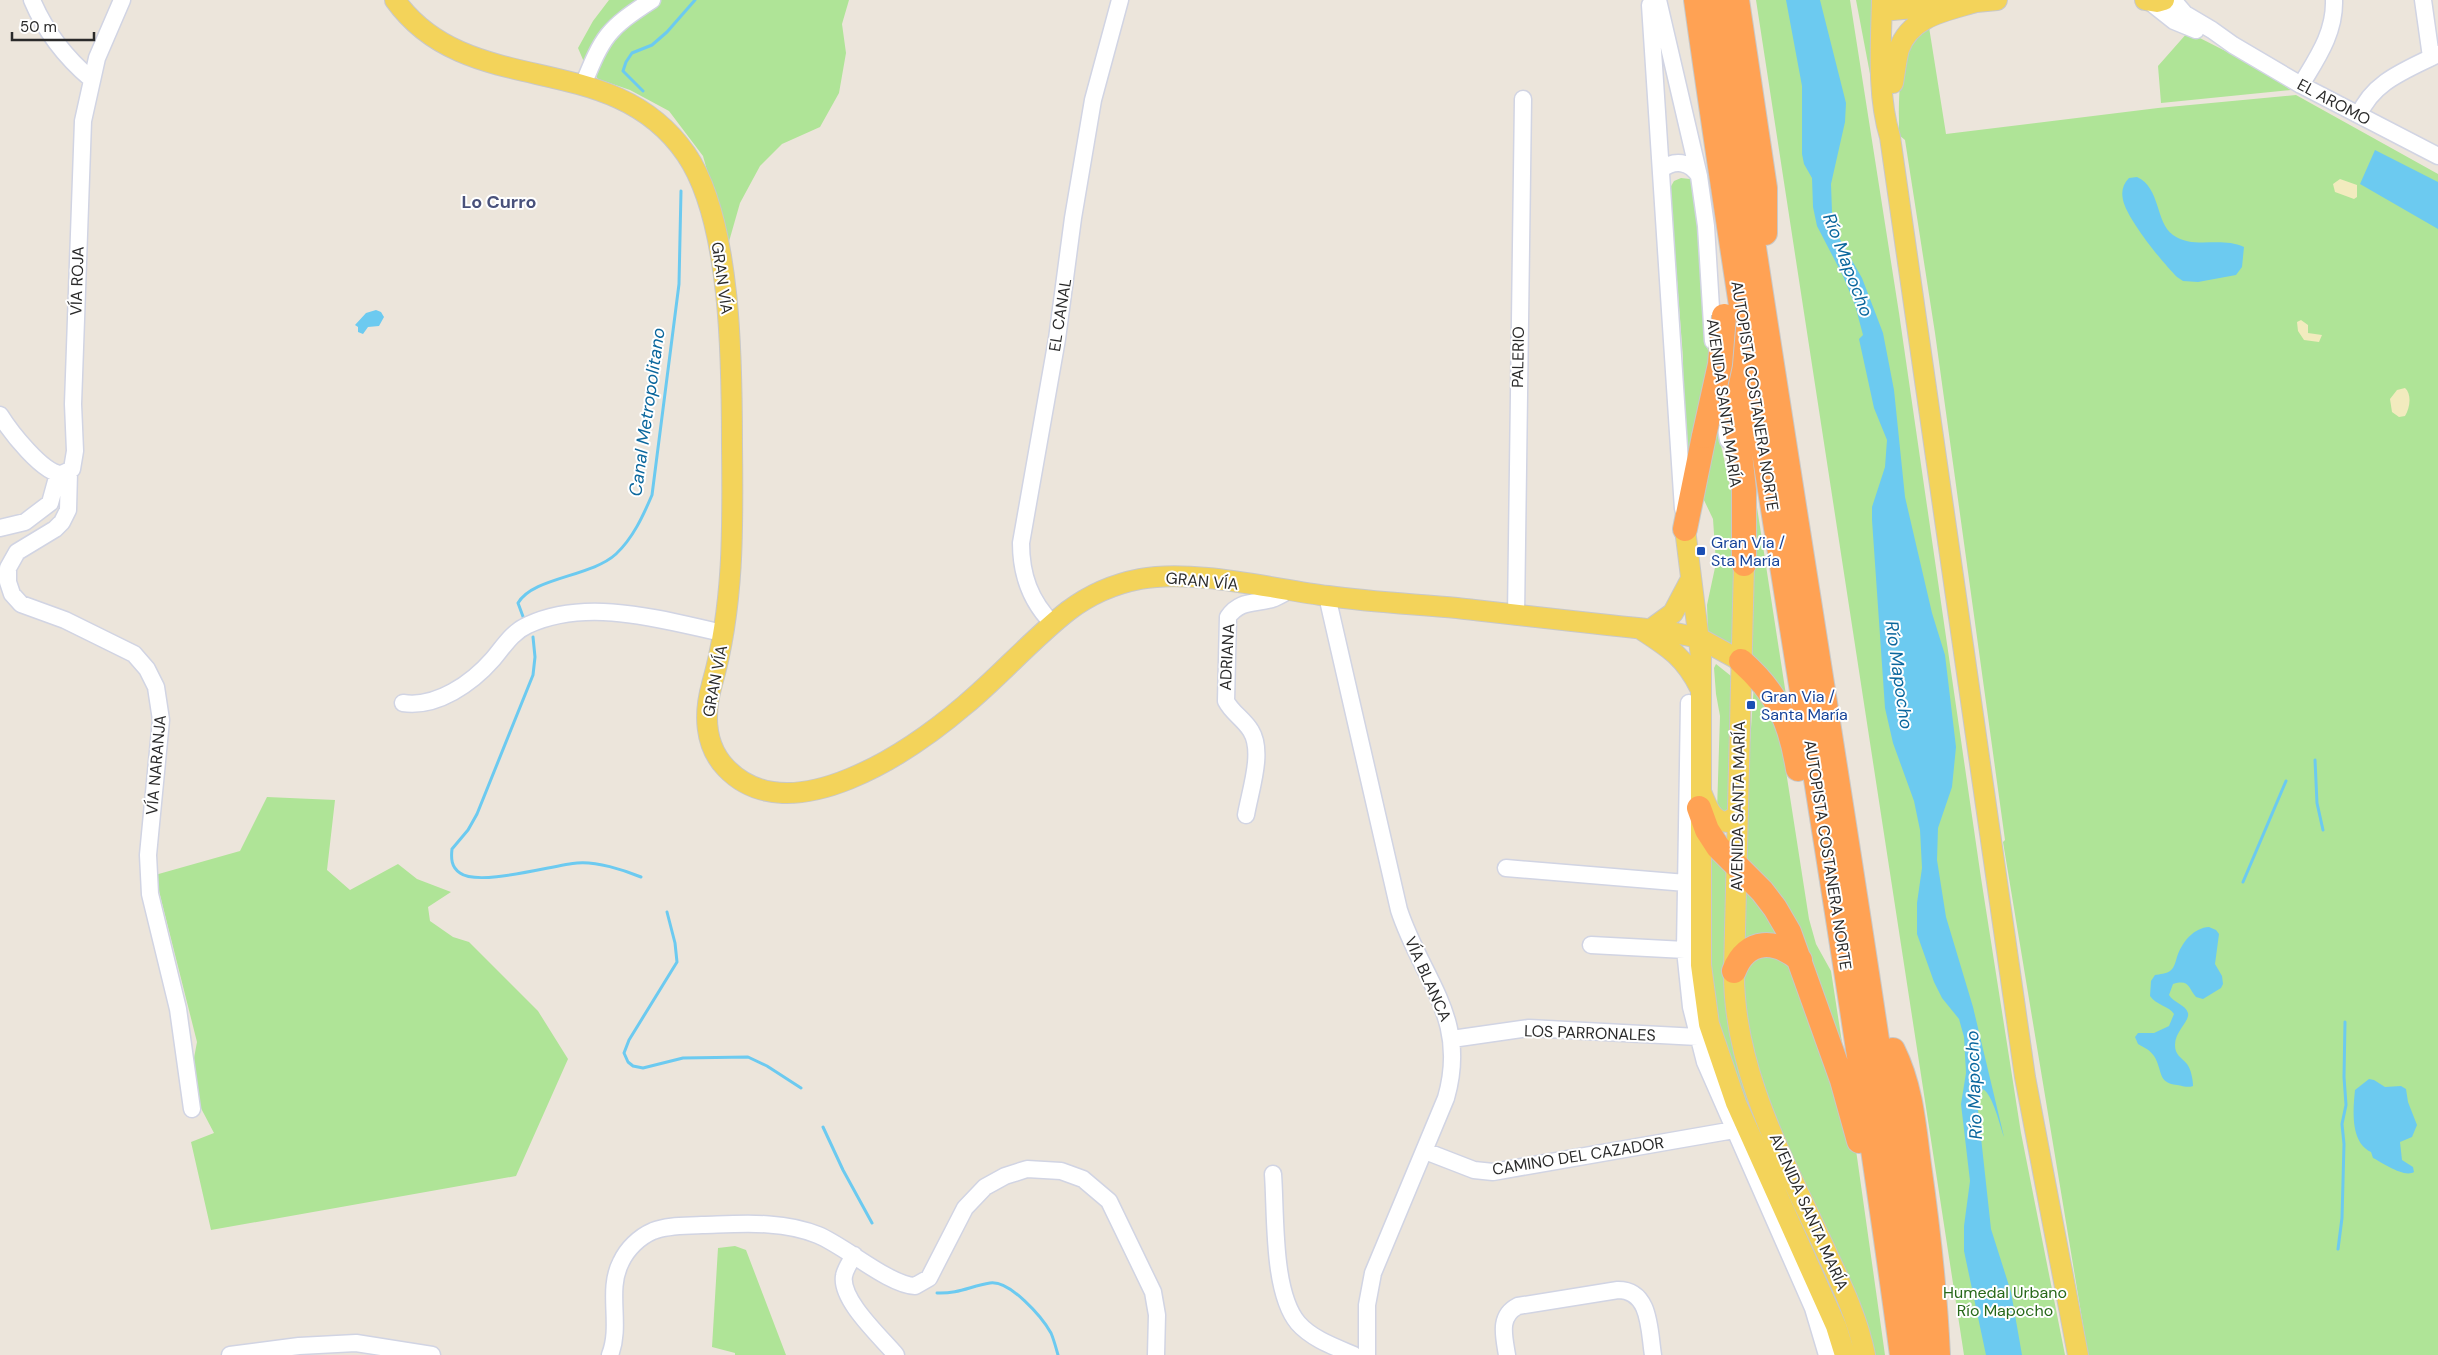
<svg xmlns="http://www.w3.org/2000/svg" width="2438" height="1355" viewBox="0 0 2438 1355" font-family="'DM Sans',sans-serif">
<rect width="100%" height="100%" fill="#ece5db"/>
<path fill="#afe497" d="M609 0H849L842 24 846 53 839 93 820 127 782 144 760 166 740 203 728 245 703 156 669 111 630 90 598 79 584 62 578 48 593 21Z
M1756 0H1850L1899 313 1981 878 2021 1133 2065 1355H1964Z
M1856 0H1871L1874 95Z
M1929 27 1946 134 2158 108 2296 95 2438 174V1355H2088L2003 842 2005 840 1935 333 1905 140 1899 135C1899 112 1897 56 1913 39 1917 34 1924 31 1929 27Z
M2188 32 2247 62 2291 90 2161 103 2158 66Z
M1681 178 1690 179 1695 185 1707 345 1710 362 1686 464H1684L1683 358 1670 188 1674 181Z
M1717 427 1731 491 1738 650 1723 640 1708 633 1707 605 1716 563 1713 519 1703 498Z
M1756 501 1788 708 1749 657Z
M1716 664 1736 680 1730 814 1717 811 1720 716 1716 694 1714 668Z
M1754 684 1760 691 1781 739 1809 919 1816 944 1831 971 1847 1075 1742 861Z
M267 797 335 800 327 870 350 890 398 864 417 879 451 892 428 907 430 921 453 937 469 942 538 1011 568 1059 516 1176 211 1230 191 1142 214 1133 193 1093 191 1074 197 1042 155 875 240 851Z
M1709 850 1729 871 1727 994 1847 1323 1855 1355H1852L1741 1100 1709 996Z
M1744 886 1758 902 1781 938 1742 949Z
M1754 955 1787 958 1856 1150 1885 1355H1871L1762 1094 1749 1054 1743 969Z
M735 1246 746 1250 786 1355H735V1353L712 1347 718 1248Z"/>
<path fill="#f2ebbe" d="M2340 179 2357 185V197L2354 199 2335 192 2333 184Z
M2301 320 2308 325V333L2322 335 2319 342 2304 340 2298 331 2297 322Z
M2405 388C2412 394 2410 408 2405 416L2399 417 2392 412 2390 399 2397 390Z"/>
<path fill="#6ccaf0" d="M1786 0H1820L1846 103 1845 122 1831 184 1832 212 1837 234 1862 278 1883 333 1894 390 1905 497 1932 613 1945 655 1956 747 1952 787 1938 828 1937 860 1946 917 1973 1007 2004 1137C2000 1126 1993 1095 1983 1089L1978 1101V1110L1991 1229 2011 1292 2022 1355H1986L1964 1251V1226L1970 1181 1961 1104 1966 1073 1964 1037 1959 1019 1942 998 1934 982 1917 934V903L1922 868 1920 830 1914 801 1893 743 1885 708 1872 520V507L1885 467 1887 440 1874 408 1859 339 1863 335 1855 305 1843 276 1817 226 1813 207 1812 178 1804 164 1802 154V86Z
M2375 150 2438 182V229L2360 184Z
M2137 177C2161 188 2155 222 2173 235 2195 250 2219 236 2244 247L2242 267 2236 275 2198 282 2183 281 2177 277C2162 262 2127 219 2123 200 2121 191 2123 184 2129 178Z
M376 310 381 312 384 317 379 326 368 327 363 334 358 332V327L355 325 366 313Z
M2209 927 2216 930 2219 934 2215 964 2222 976 2223 984 2221 988 2203 999 2196 997C2188 988 2190 979 2173 984L2169 995C2173 1002 2186 1005 2188 1013 2190 1021 2175 1031 2175 1045 2175 1055 2181 1057 2187 1064 2191 1069 2193 1080 2193 1086 2188 1088 2183 1086 2177 1085 2157 1083 2163 1070 2154 1056 2150 1050 2145 1048 2138 1044L2135 1037 2138 1033H2154L2169 1026 2174 1014C2169 1006 2156 1005 2150 996L2151 981 2155 975C2160 974 2166 974 2170 971 2175 968 2176 959 2178 954 2184 940 2194 928 2209 927Z
M2369 1079 2374 1080 2385 1087 2401 1086 2406 1089 2408 1102 2417 1125 2412 1137 2400 1142 2402 1160 2413 1167 2414 1172C2404 1178 2383 1163 2373 1158L2371 1152C2350 1142 2353 1110 2355 1090Z"/>
<g fill="none" stroke-linecap="round" stroke-linejoin="round">
<path stroke="#6ccaf0" stroke-width="3" d="M643 91 623 71 626 62 632 53 652 45 667 32 695 0
M525 622 518 603C533 577 591 577 616 554 633 538 643 516 652 495L679 284 681 191
M533 637 535 657 533 675 477 814 468 830 452 849C451 858 451 867 460 873 479 887 553 865 577 863 596 861 624 870 641 877
M2315 760 2317 803 2323 830
M2243 882 2286 781
M667 912 675 943 677 962 629 1040 624 1053 628 1062 633 1066 643 1068 683 1058 748 1057 767 1066 801 1088
M823 1127 843 1170 872 1223
M2338 1249 2342 1218 2344 1144 2342 1124 2346 1105 2344 1077 2345 1022
M937 1293C958 1294 971 1286 990 1283 1010 1280 1042 1317 1051 1333 1054 1340 1056 1348 1058 1355"/>
<g stroke="#d1d4e3" stroke-width="19">
<path id="minor" d="M32 0C45 31 65 57 91 79
M1658 0 1699 176 1706 226 1713 341
M2173 0 2185 14 2212 30 2233 45 2301 85 2438 156
M2423 0 2431 57
M2150 2 2174 21 2196 30
M1650 5 1683 509
M583 85C603 36 607 29 652 0
M2301 85C2317 58 2335 33 2334 0
M2359 115C2373 81 2407 70 2438 54
M1661 170C1674 159 1690 161 1699 176
M1719 385 1728 440
M0 415C10 431 43 474 62 474L72 469 75 451 73 404 83 121 97 58 122 0
M69 472 68 510 62 522 55 529 17 552 8 568V582L12 594 21 604 65 620 134 654 147 669 156 687 161 720 148 855 150 894 178 1009 192 1109
M0 528 25 522 50 503 58 474
M1327 596 1399 910C1422 980 1469 1018 1446 1098L1373 1273 1367 1305V1355
M1516 616 1523 99
M1053 624C1030 601 1021 575 1021 543L1057 339 1073 218 1093 100 1120 0
M403 703C437 708 472 683 493 659 504 646 512 632 528 625 588 597 662 620 723 633
M1689 703 1685 950 1691 1007 1705 1062 1813 1308 1827 1355
M1246 815C1250 791 1264 752 1251 731 1244 719 1232 713 1226 701L1228 617C1240 600 1254 604 1272 599 1278 597 1284 593 1290 590
M1506 868 1686 883
M1591 945 1685 950
M1452 1039 1529 1028 1698 1037
M1425 1151 1474 1170 1493 1172 1734 1130
M1273 1174C1276 1214 1272 1292 1298 1323 1312 1339 1335 1347 1354 1355
M854 1255C851 1261 845 1269 844 1276 840 1300 881 1337 896 1355
M230 1355 299 1346 356 1343 432 1355
M610 1355C622 1324 606 1291 621 1262 627 1249 639 1237 653 1231 668 1225 686 1226 702 1225 740 1224 782 1220 818 1235 845 1246 889 1285 915 1286L929 1278 965 1208 985 1187 1005 1176 1027 1169 1061 1171 1083 1179 1109 1201 1153 1292 1157 1315 1156 1355
M1507 1355C1504 1336 1498 1316 1518 1306L1618 1290C1651 1290 1649 1331 1653 1355"/>
</g>
<g stroke="#c8c8c8" stroke-width="22">
<path id="major" d="M395 0C468 102 612 46 686 154 732 221 732 366 732 446 733 526 734 607 712 684 704 713 704 745 726 768 790 835 911 751 965 705 1000 676 1031 640 1068 611 1089 595 1114 584 1140 579 1195 569 1272 589 1328 596 1371 602 1414 604 1457 608 1527 616 1596 624 1666 631L1699 638 1741 661
M1882 0C1881 44 1877 95 1890 137L2025 1077 2078 1355
M2145 0 2157 2 2164 0
M1882 11 1997 0
M1893 83C1895 72 1896 60 1899 49 1911 16 1946 11 1976 2
M1685 529 1701 657V965L1709 1024 1736 1103 1836 1326 1845 1355
M1744 564 1734 971C1733 1073 1787 1165 1828 1256 1843 1288 1858 1320 1865 1355
M1651 629 1673 613 1691 579
M1642 630C1670 648 1685 658 1700 688
M1702 794C1707 806 1712 822 1727 822L1738 815"/>
</g>
<g stroke="#c8c8c8" stroke-width="26">
<path id="highway" d="M1696 0C1759 452 1841 902 1902 1355
M1717 0C1782 452 1861 902 1922 1355
M1737 0 1765 188V233
M1735 349 1732 378 1744 490V564
M1685 529 1704 436
M1741 661C1778 694 1790 721 1798 769
M1699 808 1707 830 1718 847 1762 891 1775 908 1789 932 1842 1080 1859 1141
M1734 971C1747 937 1777 940 1800 960
M1893 1050C1911 1086 1914 1126 1919 1165 1928 1228 1935 1291 1938 1355"/>
</g>
<use href="#minor" stroke="#fff" stroke-width="16"/>
<use href="#major" stroke="#f3d35a" stroke-width="20"/>
<use href="#highway" stroke="#ffa254" stroke-width="24"/>
<g stroke="#c8c8c8" stroke-width="26" stroke-linecap="butt">
<path id="highway-bridge" d="M1704 436 1720 364 1724 316"/>
</g>
<use href="#highway-bridge" stroke="#ffa254" stroke-width="24"/>
</g>
<g fill="#1a4fb4" stroke="#fff" stroke-width="2">
<rect x="1696" y="546" width="10" height="10" rx="2.5"/>
<rect x="1746" y="700" width="10" height="10" rx="2.5"/>
</g>
<g text-anchor="middle" dominant-baseline="central" stroke-width="4" stroke-linejoin="round" paint-order="stroke">
<g font-size="16" fill="#2a2a2a" stroke="#fff">
<text transform="translate(2334 102) rotate(28)">EL AROMO</text>
<text transform="translate(722 278) rotate(82)">GRAN VÍA</text>
<text transform="translate(77 281) rotate(-88)">VÍA ROJA</text>
<text transform="translate(1060 315) rotate(-81)">EL CANAL</text>
<text transform="translate(1518 357) rotate(-89)">PALERIO</text>
<text transform="translate(1755 396) rotate(81)">AUTOPISTA COSTANERA NORTE</text>
<text transform="translate(1724 403) rotate(82)">AVENIDA SANTA MARÍA</text>
<text transform="translate(1202 581) rotate(5)">GRAN VÍA</text>
<text transform="translate(1227 657) rotate(-87)">ADRIANA</text>
<text transform="translate(715 681) rotate(-79)">GRAN VÍA</text>
<text transform="translate(156 765) rotate(-85)">VÍA NARANJA</text>
<text transform="translate(1738 806) rotate(-89)">AVENIDA SANTA MARÍA</text>
<text transform="translate(1828 855) rotate(81)">AUTOPISTA COSTANERA NORTE</text>
<text transform="translate(1428 979) rotate(66)">VÍA BLANCA</text>
<text transform="translate(1590 1033) rotate(2)">LOS PARRONALES</text>
<text transform="translate(1578 1156) rotate(-9)">CAMINO DEL CAZADOR</text>
<text transform="translate(1809 1212) rotate(66)">AVENIDA SANTA MARÍA</text>
</g>
<g font-size="16" fill="#164399" stroke="#fff" text-anchor="start">
<text x="1711" y="542">Gran Via /<tspan x="1711" dy="18">Sta María</tspan></text>
<text x="1761" y="696">Gran Via /<tspan x="1761" dy="18">Santa María</tspan></text>
</g>
<g font-size="16" fill="#276819" stroke="#fff">
<text x="2005" y="1292">Humedal Urbano<tspan x="2005" dy="18">Río Mapocho</tspan></text>
</g>
<g font-size="18" font-weight="bold" fill="#49517b" stroke="#fff">
<text x="499" y="202">Lo Curro</text>
</g>
<g font-size="18" font-style="italic" fill="#0b679d" stroke="#fff">
<text transform="translate(1848 265) rotate(69)">Río Mapocho</text>
<text transform="translate(647 412) rotate(-82)">Canal Metropolitano</text>
<text transform="translate(1899 675) rotate(82)">Río Mapocho</text>
<text transform="translate(1974 1085) rotate(-92)">Río Mapocho</text>
</g>
</g>
<path d="M12 32v8h82v-8" fill="none" stroke="#2a2a2a" stroke-width="2.5"/>
<text x="20" y="32" font-size="15" fill="#2a2a2a" stroke="#ffffff" stroke-width="4" paint-order="stroke">50 m</text>
</svg>
